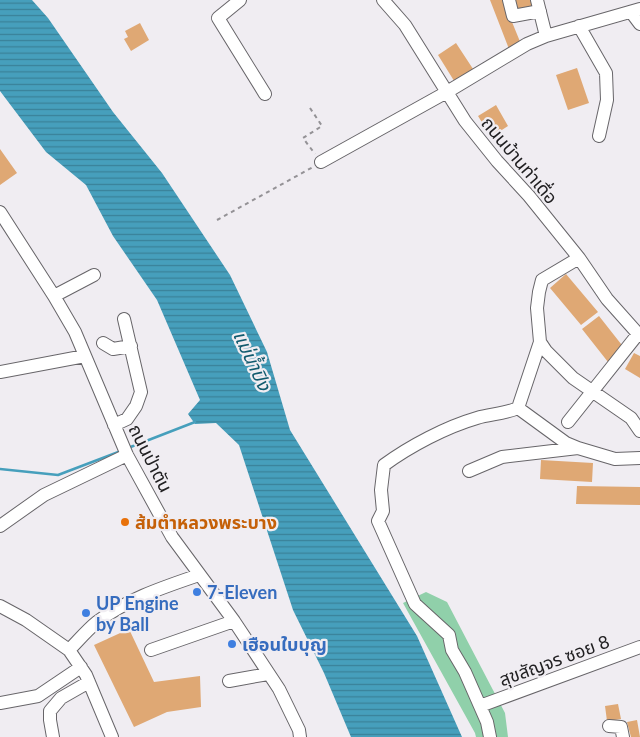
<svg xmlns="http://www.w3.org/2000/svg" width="640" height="737" viewBox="0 0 640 737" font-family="Lato,'Noto Sans Thai',sans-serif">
<defs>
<pattern id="water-rules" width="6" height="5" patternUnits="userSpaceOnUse" patternTransform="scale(1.25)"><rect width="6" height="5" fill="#469fbc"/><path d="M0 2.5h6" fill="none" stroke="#3a8198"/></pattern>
</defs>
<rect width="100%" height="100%" fill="#f0edf2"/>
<path fill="#90d0aa" d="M426 592 447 602 505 713 508 737H476L475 733 403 603Z"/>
<path fill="url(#water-rules)" d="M0 0H32L48 18 113 112 162 173 230 275 267 352 290 430 417 636 462 737H351L324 673 293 610 239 445 216 423 195 424 188 414 200 400 157 300 113 236 86 185 46 152 0 91Z"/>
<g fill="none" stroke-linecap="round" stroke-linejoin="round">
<path stroke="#469fbc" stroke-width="2.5" d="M128 448 195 422
M0 469 58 475 121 451"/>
</g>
<path fill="#dfa874" d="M490 0H503L521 44 509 49Z
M514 0H533L534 8 516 11Z
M140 23 149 40 131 51 124 39 128 37 125 31Z
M456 43 475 72 456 84 438 55Z
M577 68 589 103 568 110 556 75Z
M496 105 508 126 491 137 478 116Z
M0 149 17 173 0 185Z
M566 274 598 312 581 325 550 288Z
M599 316 625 349 608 362 582 329Z
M634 353 640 356V378L625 369Z
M541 460 593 463 592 482 540 479Z
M577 486 640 487V505L576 504Z
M129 629 154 682 200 676 201 707 167 712 134 727 94 645Z
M618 704 621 719 607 721 605 706Z
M637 720 640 737H631L627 722Z"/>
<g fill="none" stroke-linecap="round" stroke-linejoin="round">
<g stroke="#676569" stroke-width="14">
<path id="minor" d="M240 0 218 18 265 94
M383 0 405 25 465 121 497 161 529 196 579 258 607 299 640 336
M509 0 513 16 540 11
M537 0 546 36
M631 12 640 24
M579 26 606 73 607 100 599 136
M321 162 447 92 527 44 546 36 640 9
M0 212 54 296 75 332 127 455 172 537 234 621 279 689 299 730 300 737
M54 296 94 275
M540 342 546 351 573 378 631 418 640 431
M103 343 113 349 131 346
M0 372 85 356
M518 408 566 443 578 448 615 459 640 458
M568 422 638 334
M114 425 127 419 136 406 141 392 124 319
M469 471 502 457 578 448
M0 526 44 495 127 455
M0 606 26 620 69 650 86 675 112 737
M69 650C78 641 87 630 97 622 127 599 164 587 199 575
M151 650 234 621
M229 681 268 674
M0 703 38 696 81 667
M480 706 640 647
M609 726 621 727 623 737
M53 737 50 720V711L61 698 89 682
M490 737 487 722 465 672 452 650 449 635 415 604 378 521 383 511 381 490 384 465C410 446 446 427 477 418 490 414 505 414 518 408L540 342 537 308 539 292 542 280 579 258"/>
</g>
<path stroke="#949296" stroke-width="2" stroke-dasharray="4 4" stroke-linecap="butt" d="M310 108 322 126 303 138 315 154
M217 220 313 167"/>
<use href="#minor" stroke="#fff" stroke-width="12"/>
</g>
<circle fill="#e8710a" stroke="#f0edf2" stroke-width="2" cx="125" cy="522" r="5"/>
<g fill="#3f7fe0" stroke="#f0edf2" stroke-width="2">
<circle cx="197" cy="592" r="5"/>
<circle cx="86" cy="613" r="5"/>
<circle cx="232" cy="644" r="5"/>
</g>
<g text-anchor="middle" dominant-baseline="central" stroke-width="4.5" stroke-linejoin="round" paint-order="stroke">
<g font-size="18" fill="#212022" stroke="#f0edf2">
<text transform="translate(520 160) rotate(50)">ถนนบ้านท่าเดื่อ</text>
<text transform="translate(151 458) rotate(63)">ถนนป่าตัน</text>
<text transform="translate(554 660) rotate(-20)">สุขสัญจร ซอย 8</text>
</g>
<g font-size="18" font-weight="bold" fill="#c56008" stroke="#f0edf2" text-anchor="start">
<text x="135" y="522">ส้มตำหลวงพระบาง</text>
</g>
<g font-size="18" font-weight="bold" fill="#366cbe" stroke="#f0edf2" text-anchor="start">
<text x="207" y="592">7-Eleven</text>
<text x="96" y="603">UP Engine<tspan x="96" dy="21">by Ball</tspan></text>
<text x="242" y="644">เฮือนใบบุญ</text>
</g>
<g font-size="19" font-style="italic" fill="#115a6e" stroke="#f0edf2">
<text transform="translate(253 360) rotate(65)">แม่น้ำปิง</text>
</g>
</g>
</svg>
